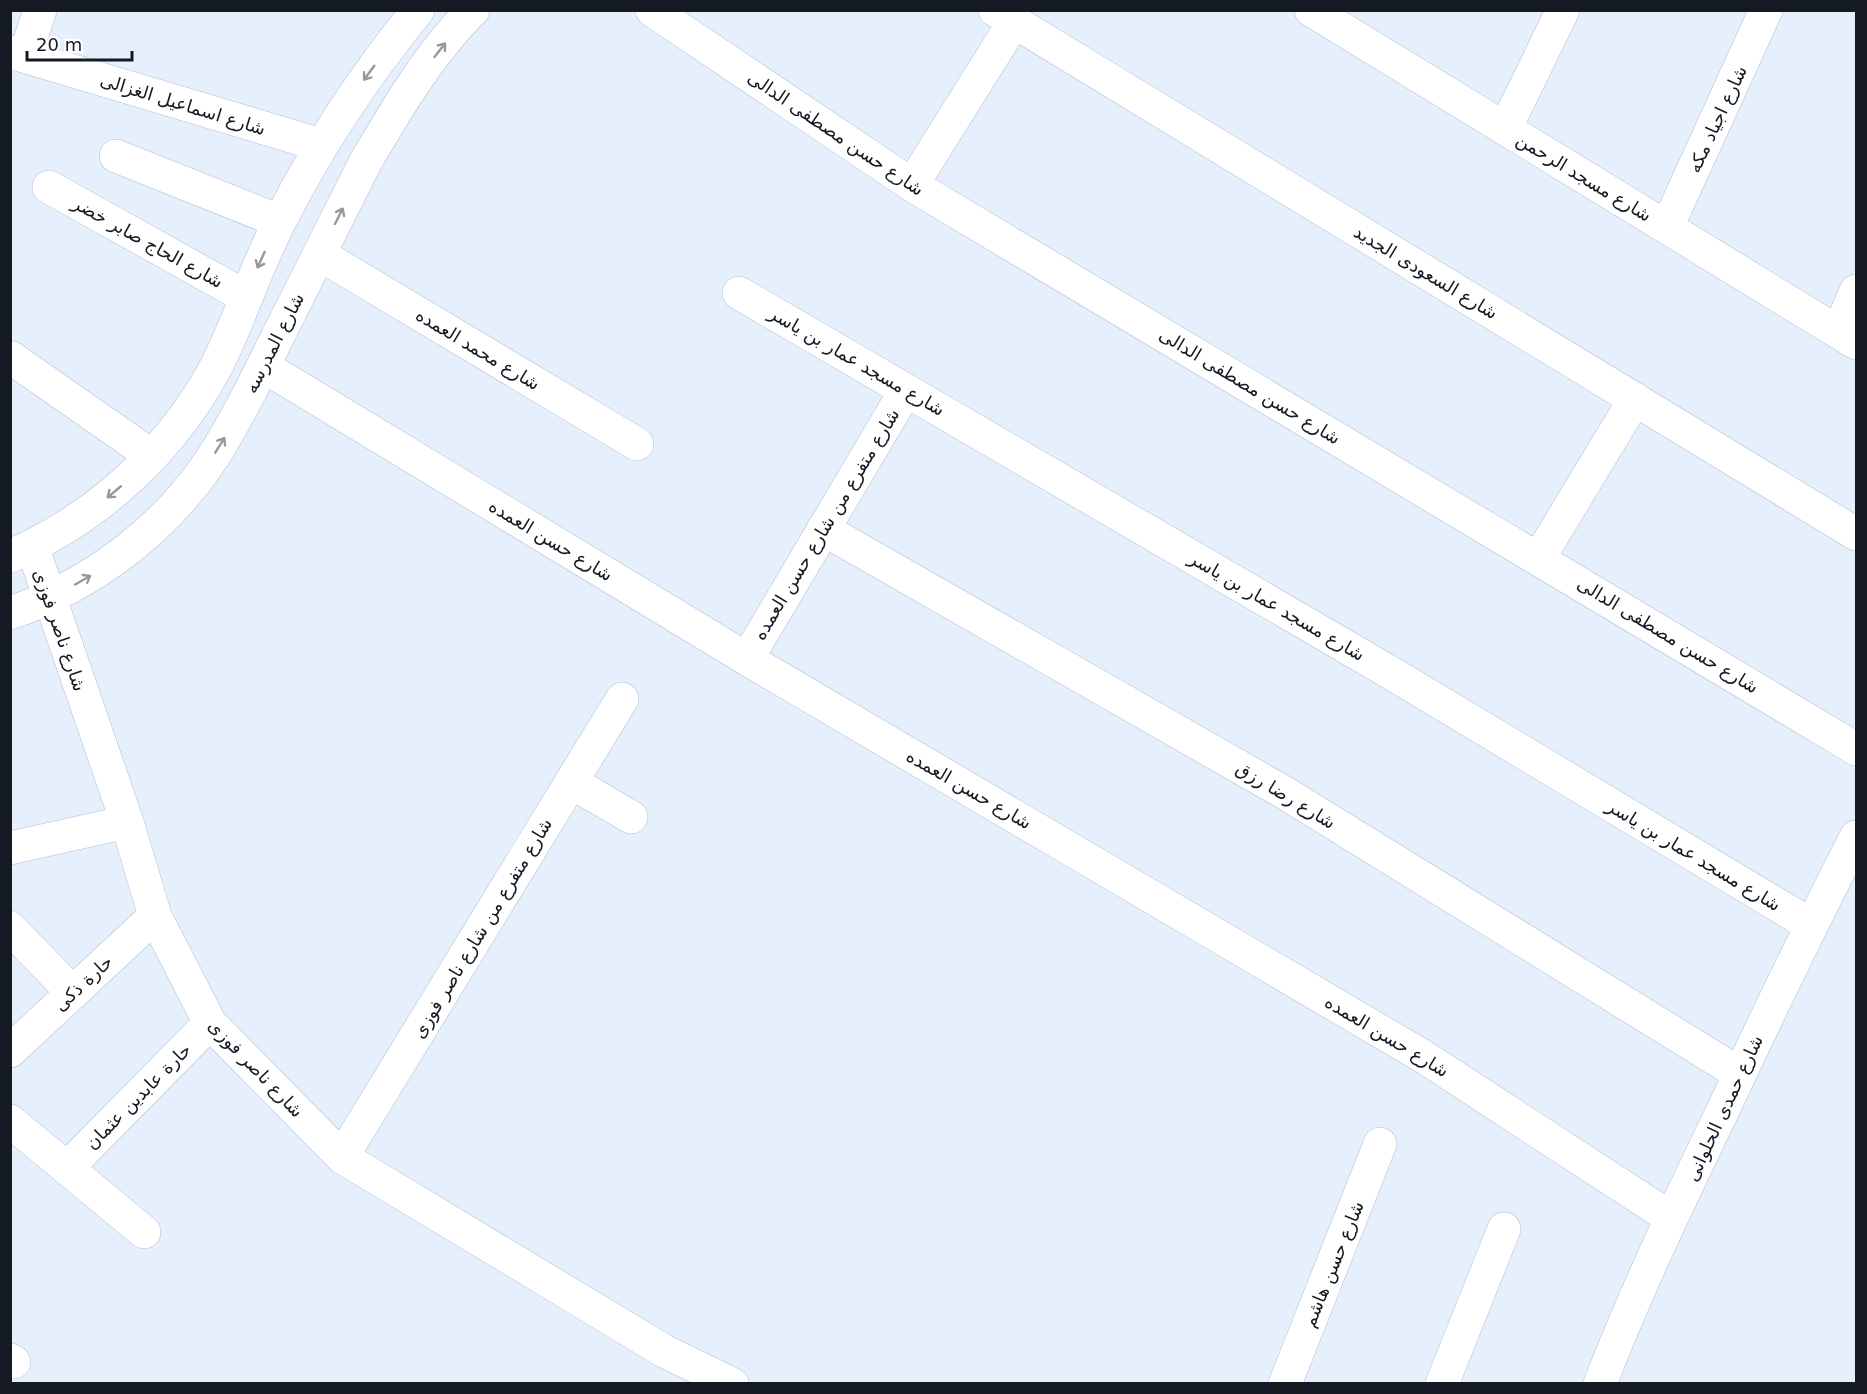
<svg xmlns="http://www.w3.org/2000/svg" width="1867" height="1394" viewBox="0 0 1867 1394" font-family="'DejaVu Sans',Vazirmatn,sans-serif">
<rect width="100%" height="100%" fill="#e6effc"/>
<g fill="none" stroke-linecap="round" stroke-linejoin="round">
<g stroke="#b0bed4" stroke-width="34">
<path id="minor" d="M652 10 912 185 1856 749
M995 10 1856 534
M1311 10 1856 343
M10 52 321 145
M25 56 40 10
M1505 129 1563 10
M116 156 279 221
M912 185 1014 22
M49 187 246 297
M1667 227 1766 10
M319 254 637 444
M739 293 1391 673 1811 925
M1839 331 1856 291
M10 357 152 456
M263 366 747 659 1424 1057 1671 1218
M823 529 1285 793 1740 1074
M32 546 127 822 155 916 210 1023 342 1157 664 1351 732 1384
M10 556C98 518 172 450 217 365 241 317 256 266 281 219 319 144 365 75 418 10
M1539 558 1635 399
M10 613C92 585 165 530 213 457 239 416 260 372 282 328 310 273 338 217 366 161 396 110 430 52 473 10
M747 659 906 390
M571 782 631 817
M10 848 127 822
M10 928 73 993
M10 1051 155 916
M10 1121 144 1232
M342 1157 622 699
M67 1168 210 1023
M10 1360 14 1362
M1285 1384 1380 1144
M1442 1384 1504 1229
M1600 1384C1636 1290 1680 1200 1723 1110 1766 1018 1810 927 1856 837"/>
</g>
<use href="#minor" stroke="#fff" stroke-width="33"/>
</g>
<defs><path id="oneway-shaft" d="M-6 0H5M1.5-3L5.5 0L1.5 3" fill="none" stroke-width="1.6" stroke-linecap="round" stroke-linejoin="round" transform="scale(1.5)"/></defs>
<g stroke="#96989c">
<use href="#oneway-shaft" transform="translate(440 50) rotate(-52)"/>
<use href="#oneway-shaft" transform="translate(369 73) rotate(126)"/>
<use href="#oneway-shaft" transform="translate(339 216) rotate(-63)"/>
<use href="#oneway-shaft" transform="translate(261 260) rotate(114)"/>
<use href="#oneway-shaft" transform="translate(220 445) rotate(-58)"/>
<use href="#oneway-shaft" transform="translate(114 492) rotate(140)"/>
<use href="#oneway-shaft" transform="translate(83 580) rotate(-30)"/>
</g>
<g text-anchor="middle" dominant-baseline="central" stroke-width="6" stroke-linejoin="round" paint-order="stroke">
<g font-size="18" fill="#151a22" stroke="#fff">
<text transform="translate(183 104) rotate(17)">شارع اسماعيل الغزالى</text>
<text transform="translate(1717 119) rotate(-65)">شارع اجياد مكه</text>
<text transform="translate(836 133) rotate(34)">شارع حسن مصطفى الدالى</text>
<text transform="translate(1584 177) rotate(31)">شارع مسجد الرحمن</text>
<text transform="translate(148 242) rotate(29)">شارع الحاج صابر خضر</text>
<text transform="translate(1426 272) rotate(31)">شارع السعودى الجديد</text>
<text transform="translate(274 343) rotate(-63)">شارع المدرسه</text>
<text transform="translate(478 349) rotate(31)">شارع محمد العمده</text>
<text transform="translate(857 361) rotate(30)">شارع مسجد عمار بن ياسر</text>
<text transform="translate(1250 386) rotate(31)">شارع حسن مصطفى الدالى</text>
<text transform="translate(826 524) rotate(-59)">شارع متفرع من شارع حسن العمده</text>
<text transform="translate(551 540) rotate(31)">شارع حسن العمده</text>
<text transform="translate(1277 606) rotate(30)">شارع مسجد عمار بن ياسر</text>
<text transform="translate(60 630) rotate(71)">شارع ناصر فوزى</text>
<text transform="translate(1668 635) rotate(31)">شارع حسن مصطفى الدالى</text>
<text transform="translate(969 789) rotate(30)">شارع حسن العمده</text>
<text transform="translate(1286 795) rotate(31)">شارع رضا رزق</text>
<text transform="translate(1694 855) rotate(31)">شارع مسجد عمار بن ياسر</text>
<text transform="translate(482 928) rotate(-59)">شارع متفرع من شارع ناصر فوزى</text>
<text transform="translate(83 983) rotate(-43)">حارة ذكى</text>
<text transform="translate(1387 1036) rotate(31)">شارع حسن العمده</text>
<text transform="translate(256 1068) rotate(46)">شارع ناصر فوزى</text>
<text transform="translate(138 1096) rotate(-45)">حارة عابدين عثمان</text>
<text transform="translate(1724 1108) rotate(-65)">شارع حمدى الحلوانى</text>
<text transform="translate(1333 1264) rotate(-68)">شارع حسن هاشم</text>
</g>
</g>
<rect width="1867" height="1394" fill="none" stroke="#151a22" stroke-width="24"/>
<path d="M27 51v9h105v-9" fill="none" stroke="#151a22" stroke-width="3"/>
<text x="36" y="51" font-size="18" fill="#151a22" stroke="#ffffff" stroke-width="4.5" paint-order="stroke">20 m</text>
</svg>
